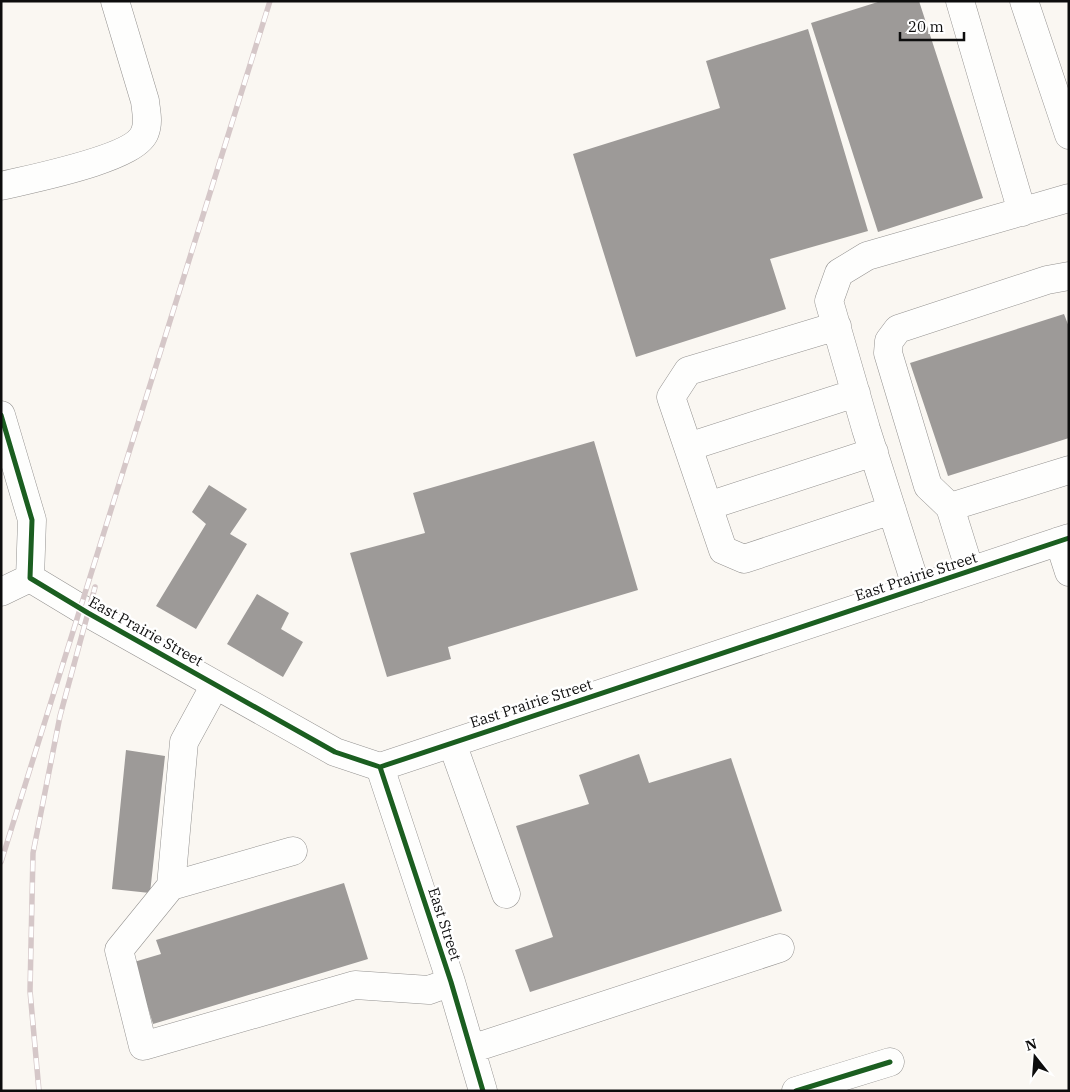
<svg xmlns="http://www.w3.org/2000/svg" width="1070" height="1092" viewBox="0 0 1070 1092" font-family="'IBM Plex Serif',serif">
<rect width="100%" height="100%" fill="#faf7f2"/>
<path fill="#9d9a98" d="M881 1H919L983 198 878 232 811 23Z
M808 29 868 231 770 259 786 309 636 357 573 154 720 108 706 61Z
M1064 314 1069 327V438L948 476 910 363Z
M594 441 638 590 448 647 451 659 387 677 350 553 425 533 413 493Z
M209 485 247 509 230 534 247 544 196 629 156 606 206 524 192 512Z
M257 594 289 613 281 629 303 642 283 677 227 644Z
M126 750 165 756 150 893 112 889Z
M639 754 649 783 731 758 782 911 530 992 515 950 553 937 516 826 589 804 579 775Z
M344 883 368 959 153 1024 134 962 161 954 156 940Z"/>
<g fill="none" stroke-linecap="round" stroke-linejoin="round">
<g stroke="#949290" stroke-width="29">
<path id="minor" d="M960 1 1022 212
M1024 1 1069 135
M1 186C29 179 136 159 145 132 149 122 146 111 145 101L115 1
M837 326 688 371 671 397 723 550 744 559 892 510
M1 415 32 520 30 578
M688 447 856 393
M708 506 874 452
M950 507 1069 470
M1059 541 1069 572
M970 571 950 507 928 486 888 353 889 341 898 329 1047 280 1069 276
M30 578 88 613 335 752 380 767 1069 538
M917 589 866 429 829 301 839 273 867 256 1069 198
M1 592 30 578
M215 685 184 742 171 886 119 950 143 1046 355 985 429 990 451 982
M452 743 506 894
M380 767 451 982 483 1091
M171 886 293 851
M471 1049 780 948
M796 1091 890 1062"/>
</g>
<use href="#minor" stroke="#fefefd" stroke-width="28"/>
<g stroke="#d5c7c8" stroke-width="5.5">
<path id="rail" d="M1 862 270 1
M39 1091 30 991 33 853 60 716 95 587"/>
</g>
<use href="#rail" stroke="#fff" stroke-width="4" stroke-dasharray="11" stroke-linecap="butt"/>
<g stroke="#fff" stroke-width="8">
<path id="cycleway" d="M1 415 32 520 30 578 88 613 335 752 380 767 1069 538
M380 767 451 982 483 1091
M796 1091 890 1062"/>
</g>
<use href="#cycleway" stroke="#1b5e20" stroke-width="5"/>
</g>
<g text-anchor="middle" dominant-baseline="central" stroke-width="5" stroke-linejoin="round" paint-order="stroke">
<g font-size="15" fill="#0d0d0d" stroke="#fff">
<text transform="translate(916 576) rotate(-18)">East Prairie Street</text>
<text transform="translate(146 631) rotate(29)">East Prairie Street</text>
<text transform="translate(531 703) rotate(-18)">East Prairie Street</text>
<text transform="translate(445 924) rotate(72)">East Street</text>
</g>
</g>
<rect width="1070" height="1092" fill="none" stroke="#0d0d0d" stroke-width="5"/>
<g transform="translate(1035 1057) rotate(343)" stroke="#ffffff" stroke-width="4" paint-order="stroke">
<path d="M0-4L9 19L0 12L-9 19Z" fill="#0d0d0d"/>
<text y="-8" font-size="14" font-weight="bold" text-anchor="middle" fill="#0d0d0d">N</text>
</g>
<path d="M900 32v8h64v-8" fill="none" stroke="#0d0d0d" stroke-width="2.5"/>
<text x="908" y="32" font-size="15" fill="#0d0d0d" stroke="#ffffff" stroke-width="4" paint-order="stroke">20 m</text>
</svg>
